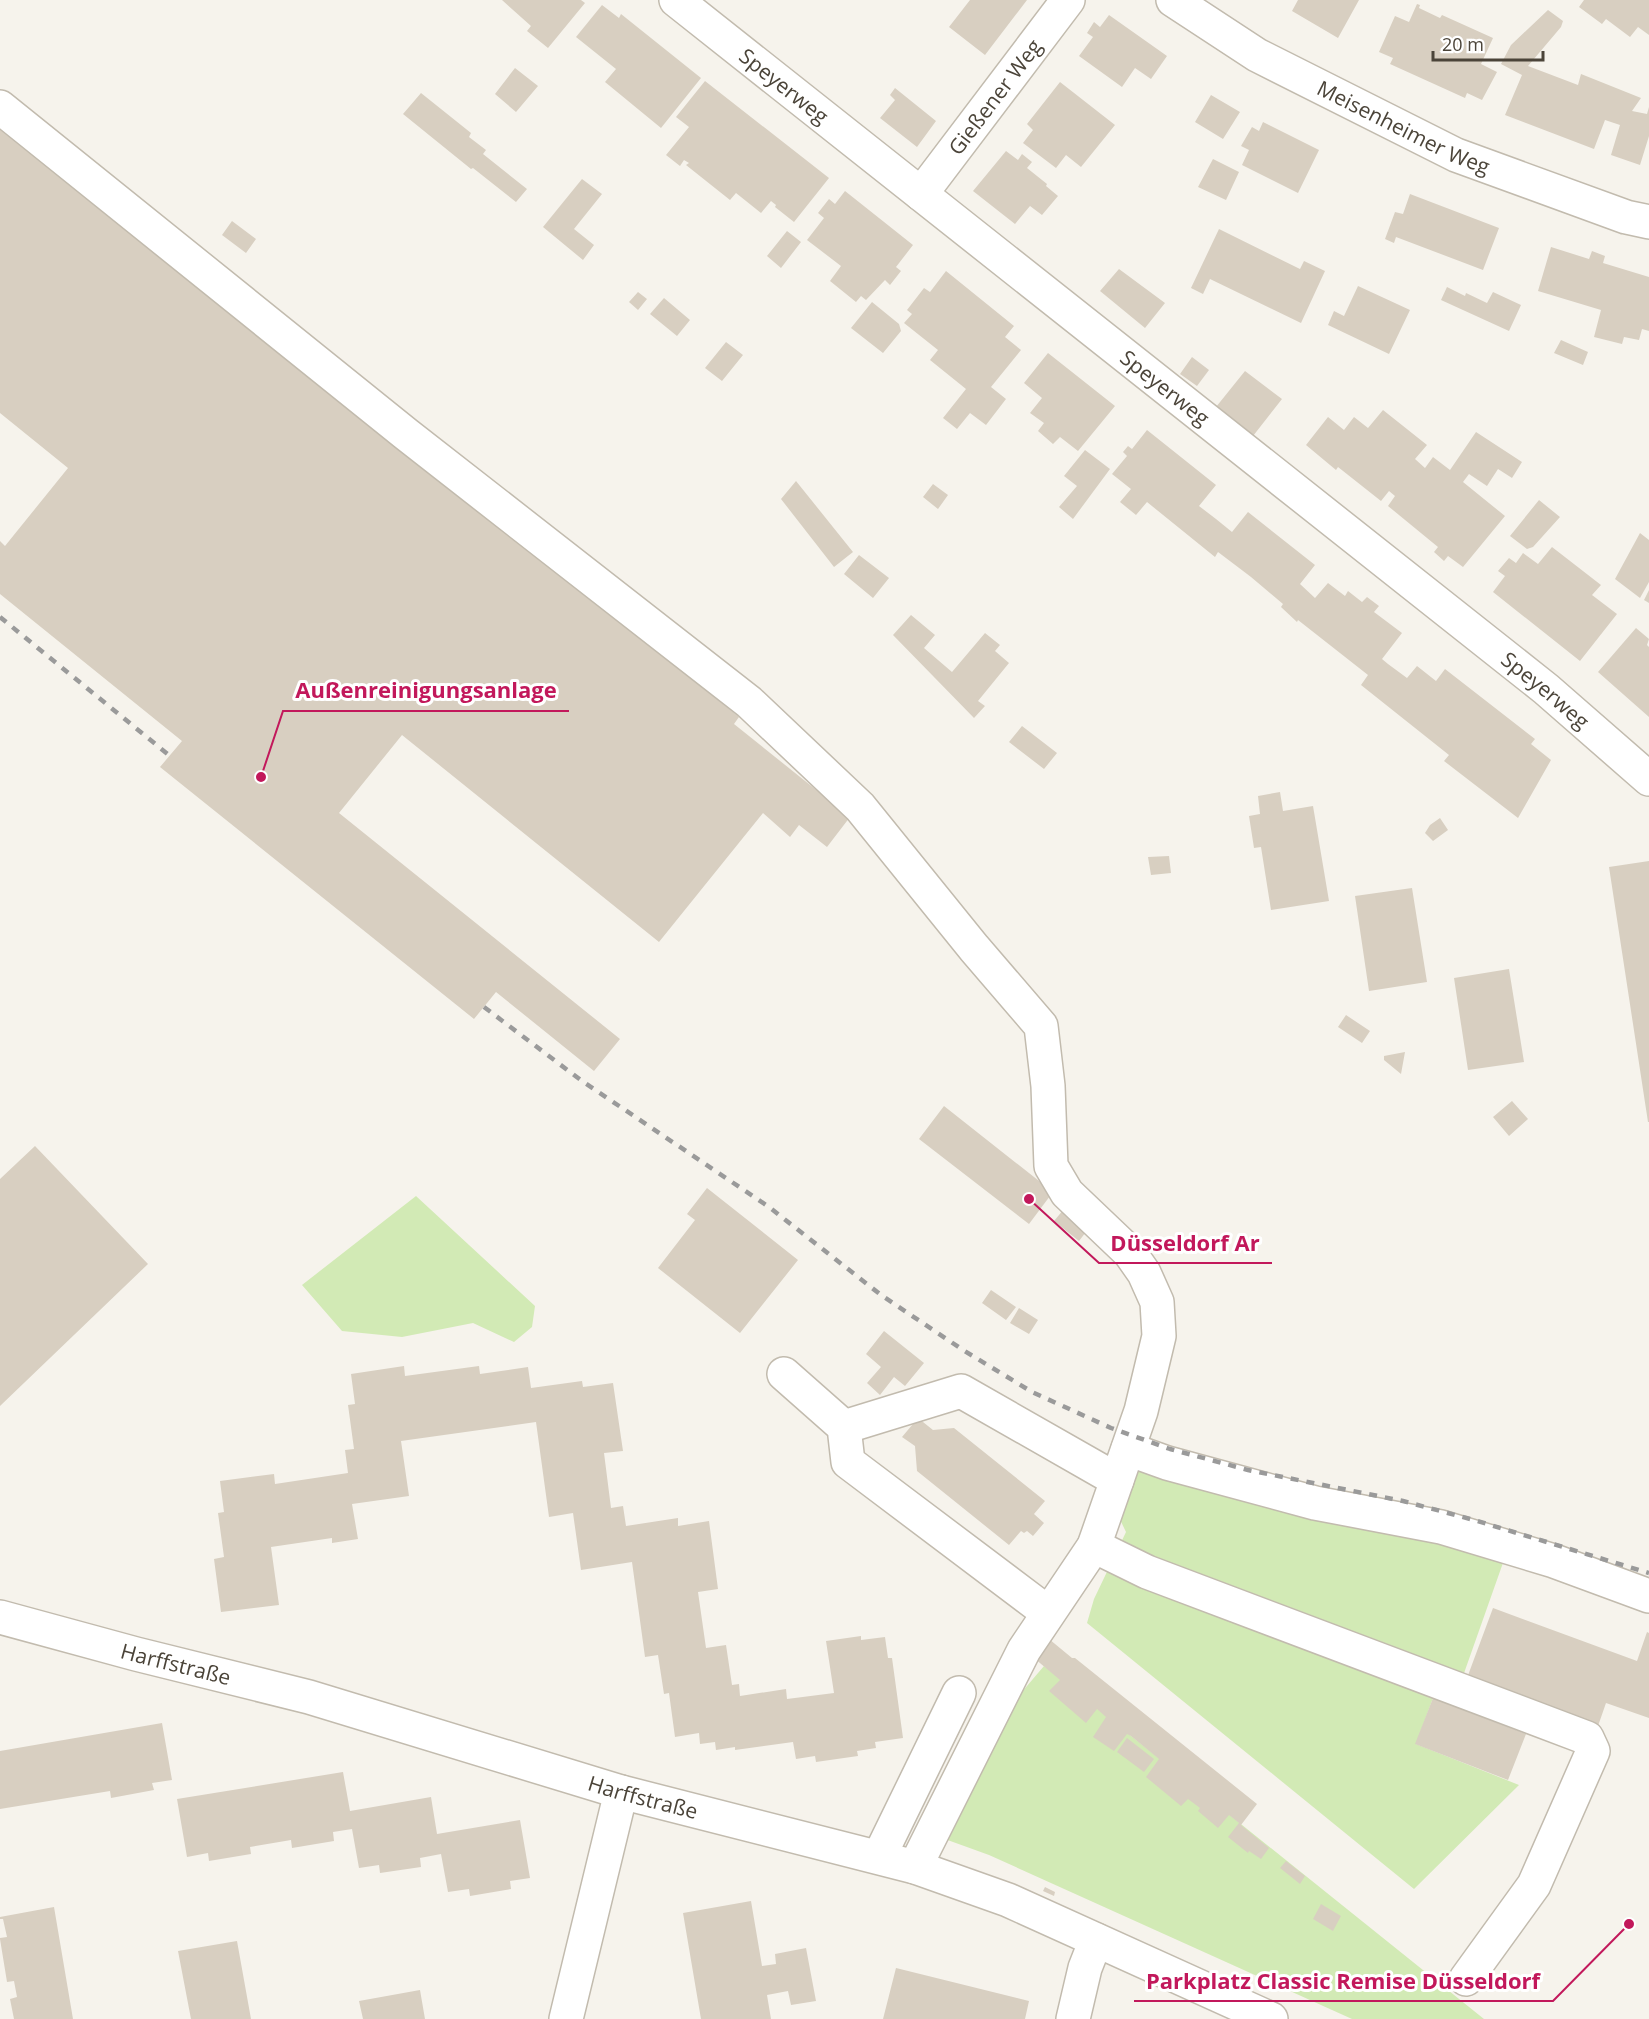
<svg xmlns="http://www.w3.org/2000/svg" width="1649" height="2019" viewBox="0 0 1649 2019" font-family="'Open Sans',sans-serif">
<rect width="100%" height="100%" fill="#f6f3ec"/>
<path fill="#d2eab5" d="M416 1196 535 1306 532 1327 514 1342 473 1323 402 1337 342 1331 302 1285Z
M1134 1451 1510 1543 1463 1676 1453 1686 1433 1698 1416 1744 1519 1785 1414 1889 1087 1623 1094 1599 1126 1532 1113 1505Z
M1044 1666 1484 2019H1352L989 1855 942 1838 1021 1693Z"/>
<path fill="#d8cfc1" d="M502 0H581L585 3 548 48 527 31 531 26Z
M970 0H1027L985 55 949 27Z
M1298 0H1359L1338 38 1292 11Z
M1584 0H1649V35L1638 27 1630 37 1606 19 1602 24 1579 7Z
M1417 4 1420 5 1419 8 1440 18 1442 15 1493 38 1481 64 1497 72 1482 100 1467 93 1465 98 1390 64 1393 58 1379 52 1395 16 1409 22Z
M602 5 619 18 621 14 701 78 661 128 605 82 616 69 576 37Z
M1548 10 1563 21 1561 27 1528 66 1578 85 1581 74 1641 98 1632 111 1647 114 1649 107V136L1640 165 1611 155 1620 125 1605 120 1594 149 1505 115 1522 75 1501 64 1511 45Z
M1109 15 1167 56 1151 79 1135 68 1122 87 1079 56 1093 37 1087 33 1094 22 1100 27Z
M515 68 538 86 516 112 495 94Z
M705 81 829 178 794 222 775 207 776 205 771 201 761 213 736 193 730 200 686 165 689 163 684 160 680 166 666 155 689 127 676 117Z
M1060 82 1115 125 1081 167 1066 155 1056 168 1023 143 1033 130 1027 124Z
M895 88 936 121 917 147 880 118 895 100 890 95Z
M421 93 471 133 469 137 486 150 483 154 527 189 516 202 473 168 471 169 403 114Z
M1211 95 1240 112 1223 139 1195 122Z
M0 122 739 717 734 724 850 817 827 847 799 825 790 837 763 813 659 942 402 735 339 813 620 1039 594 1071 496 992 474 1019 160 767 182 741 0 594V541L5 546 68 468 0 413Z
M1263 122 1319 150 1298 193 1242 165 1249 150 1241 146 1252 127 1259 131Z
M1006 151 1018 160 1022 154 1032 162 1027 168 1047 184 1046 186 1058 196 1042 215 1030 206 1015 224 973 191Z
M1213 159 1239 172 1226 200 1198 187Z
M582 179 602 194 574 229 594 245 583 260 543 227Z
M845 191 913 245 896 267 901 271 890 285 885 280 866 300 861 296 856 302 830 281 841 266 807 240 824 218 818 213 829 199 835 204Z
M1410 194 1499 228 1483 270 1396 237 1394 243 1385 239 1395 212 1403 214Z
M232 221 256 239 246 253 222 235Z
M1219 229 1300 269 1304 261 1325 271 1301 323 1210 279 1203 294 1191 288Z
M787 231 801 242 781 268 767 256Z
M1551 247 1589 259 1592 251 1605 256 1603 263 1649 277V331L1642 329 1639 340 1624 337 1622 344 1594 337 1601 310 1538 291Z
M1119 269 1165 303 1145 328 1100 291Z
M946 271 1014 326 1005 337 1021 350 991 387 1006 399 986 425 970 413 957 429 943 418 966 389 930 360 938 350 904 323 912 314 907 310 924 288 930 292Z
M1358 286 1410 310 1389 354 1328 325 1334 311 1344 316Z
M1447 287 1465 296 1466 293 1487 303 1493 292 1521 305 1509 331 1441 300Z
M638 292 647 299 638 310 629 302Z
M664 298 690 320 677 336 650 314Z
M872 302 899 324 901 331 883 353 851 328Z
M1561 340 1588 352 1583 365 1554 353Z
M726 342 743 355 722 381 705 368Z
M1048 353 1115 406 1078 451 1060 437 1053 444 1038 431 1044 423 1030 413 1042 398 1024 383Z
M1192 357 1209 370 1197 386 1180 374Z
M1245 371 1282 399 1253 436 1216 407Z
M1383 410 1427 445 1415 459 1425 468 1433 457 1450 470 1476 432 1522 462 1512 478 1498 469 1487 486 1469 474 1463 482 1505 516 1463 567 1448 556 1444 561 1434 552 1438 547 1388 506 1395 496 1389 491 1381 501 1338 467 1336 470 1306 445 1328 417 1344 430 1354 417 1368 428Z
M1147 430 1216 485 1199 506 1216 519 1232 532 1248 512 1315 565 1300 584 1315 598 1328 583 1345 596 1348 591 1362 602 1367 597 1379 606 1374 612 1402 633 1382 659 1388 664 1407 678 1417 666 1436 681 1445 669 1535 739 1531 744 1551 760 1518 818 1444 761 1449 755 1361 685 1368 675 1298 620 1297 622 1281 607 1283 604 1251 577 1218 552 1215 557 1147 502 1136 515 1120 502 1131 489 1112 474 1127 456 1123 452 1128 446 1132 449Z
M1085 450 1110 469 1073 519 1059 507 1077 486 1064 476Z
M796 481 853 552 834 567 781 499Z
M933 484 948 495 938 509 923 497Z
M1539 500 1560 517 1533 547 1527 549 1510 536Z
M1640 533 1649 540V582L1640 598 1615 579Z
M1552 547 1601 585 1592 595 1617 614 1580 661 1493 592 1505 576 1498 571 1509 558 1516 563 1523 553 1538 564Z
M859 555 889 578 873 598 844 574Z
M1649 590V603L1644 600Z
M911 615 935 635 924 648 952 672 985 633 1000 645 995 651 1009 663 978 701 985 706 974 718 893 635Z
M1636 628 1649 639 1647 645 1649 647V717L1598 672Z
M1022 726 1057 753 1044 769 1009 742Z
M1280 792 1283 811 1313 806 1329 901 1271 910 1261 847 1254 848 1249 816 1260 814 1258 796Z
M1440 818 1448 830 1433 841 1425 833 1430 825Z
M1169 856 1171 873 1151 875 1148 857Z
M1649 861V1122H1648L1609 867Z
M1412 888 1427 982 1369 991 1355 896Z
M1509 969 1524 1062 1468 1070 1454 978Z
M1346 1015 1370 1031 1362 1043 1338 1027Z
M1405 1052 1401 1074 1384 1060V1056Z
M1512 1101 1528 1119 1509 1136 1493 1117Z
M944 1106 1053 1192 1029 1224 919 1139Z
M35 1146 148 1264 0 1406V1179Z
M707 1188 798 1260 740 1333 658 1268 695 1220 687 1214Z
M1064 1209 1089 1228 1079 1241 1054 1221Z
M991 1290 1016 1307 1006 1320 982 1303Z
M1019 1308 1038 1320 1029 1334 1010 1323Z
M884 1331 924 1363 905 1386 894 1377 880 1395 867 1383 881 1367 866 1354Z
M404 1366 405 1376 479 1366 480 1374 528 1367 531 1388 582 1381 583 1387 613 1383 623 1451 604 1453 611 1508 623 1506 626 1526 678 1518V1526L709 1521 718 1589 698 1592 706 1648 726 1645 732 1685 739 1684 740 1696 786 1689 787 1699 834 1693 826 1641 861 1636V1640L885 1637 888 1658H892L903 1738 875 1742 876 1748 857 1751 858 1756 816 1762 815 1756 796 1759 793 1742 735 1750V1747L716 1750 715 1742 700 1744 699 1733 675 1737 669 1693 664 1694 658 1655 645 1657 632 1562 581 1570 573 1513 549 1517 536 1422 401 1441 409 1496 352 1504 358 1539 332 1543V1538L271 1547 279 1605 221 1612 214 1559 224 1557 218 1513 224 1512 220 1481 274 1474 275 1484 348 1473 345 1450 354 1449 348 1405 355 1404 351 1374Z
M918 1418 933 1430 954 1428 1045 1501 1034 1514 1044 1523 1033 1536 1027 1531 1024 1533 1021 1531 1009 1545 917 1471 915 1446 902 1437Z
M1493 1608 1637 1661 1647 1632 1649 1633V1718L1606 1703 1598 1726 1467 1678Z
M1049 1639 1072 1658H1075L1257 1804 1241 1825 1269 1848 1261 1859 1249 1851 1248 1853 1228 1837 1239 1823 1229 1815 1218 1828 1198 1811 1200 1808 1188 1799 1181 1806 1146 1777 1159 1759 1131 1736 1127 1734 1114 1751 1093 1737 1106 1717 1097 1709 1086 1723 1049 1691 1060 1680 1034 1658Z
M1433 1698 1526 1734 1508 1780 1415 1744Z
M162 1723 172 1780 152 1783 154 1790 111 1798 110 1791 0 1809V1751Z
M1127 1738 1154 1759 1144 1772 1117 1752Z
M343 1772 350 1811 431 1797 437 1834 520 1820 530 1878 510 1881 511 1889 470 1896 469 1889 448 1892 441 1854 420 1858 421 1867 380 1873 379 1865 359 1868 352 1829 333 1832 334 1841 292 1848 291 1840 250 1847 251 1854 209 1861 208 1853 187 1857 177 1799Z
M1286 1861 1305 1876 1300 1884 1280 1868Z
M1045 1887 1055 1892 1054 1896 1043 1891Z
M751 1901 762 1966 776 1964 775 1954 806 1948 816 2001 791 2005 788 1991 767 1995 771 2019H701L683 1913Z
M1321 1904 1341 1916 1333 1931 1313 1919Z
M54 1907 73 2019H14L10 1999 17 1997 14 1981 7 1982 0 1939V1938L7 1937 3 1919H0V1917Z
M237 1941 251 2019H191L178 1951Z
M896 1968 1029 2001 1025 2019H883Z
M420 1990 425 2019H363L359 2001Z"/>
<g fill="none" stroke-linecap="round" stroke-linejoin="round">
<g stroke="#c2bbae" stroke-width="36">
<g id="minor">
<path id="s1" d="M676 0 1546 689 1649 779"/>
<path id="s2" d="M1173 0 1257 55 1456 155 1626 217 1649 222"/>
<path d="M0 107 406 434 749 702 860 807 974 948 1041 1026 1048 1086 1051 1166 1067 1193 1130 1253 1144 1273 1157 1302 1159 1336 1141 1411 1094 1546 1024 1650 915 1867"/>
<path id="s3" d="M921 194 1068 0"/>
<path d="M784 1374 844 1427 848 1462 1047 1612"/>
<path d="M844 1427 961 1391 1117 1480"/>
<path d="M1128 1449 1167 1463 1315 1503 1441 1527 1554 1561 1649 1596"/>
<path d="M1094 1546 1147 1572 1587 1738 1593 1751 1534 1885 1466 1979"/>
<path id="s4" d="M0 1617 136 1654 309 1697 621 1792 915 1867 1008 1900 1271 2019"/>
<path d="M879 1857 959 1693"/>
<path d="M566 2019 621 1792"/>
<path d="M1073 2019 1085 1968 1096 1940"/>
</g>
</g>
<use href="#minor" stroke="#fff" stroke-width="33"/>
<path stroke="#9a9a9a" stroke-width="4.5" stroke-dasharray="8 8" stroke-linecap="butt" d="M0 617 170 756
M484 1007 582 1081 769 1207 881 1295 963 1350 1032 1392 1111 1428 1170 1449 1248 1470 1403 1501 1474 1520 1649 1573"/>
</g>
<g text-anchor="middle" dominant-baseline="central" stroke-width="6" stroke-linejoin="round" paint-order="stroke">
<g font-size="21" fill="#4b4439" stroke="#fff">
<text stroke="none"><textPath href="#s1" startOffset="138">Speyerweg</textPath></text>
<text stroke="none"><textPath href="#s3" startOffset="122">Gießener Weg</textPath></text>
<text stroke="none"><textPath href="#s2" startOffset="264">Meisenheimer Weg</textPath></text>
<text stroke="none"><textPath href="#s1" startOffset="624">Speyerweg</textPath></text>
<text stroke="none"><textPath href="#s1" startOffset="1110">Speyerweg</textPath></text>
<text stroke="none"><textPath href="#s4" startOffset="182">Harffstraße</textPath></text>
<text stroke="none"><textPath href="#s4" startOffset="668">Harffstraße</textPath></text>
</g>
</g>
<path fill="none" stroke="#c2185b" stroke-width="2" d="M261 777L283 711H569M1029 1199L1099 1263H1272M1629 1924L1553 2001H1134"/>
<g fill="#c2185b" stroke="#fff" stroke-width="2">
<circle cx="261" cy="777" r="6"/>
<circle cx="1029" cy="1199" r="6"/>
<circle cx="1629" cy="1924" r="6"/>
</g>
<g font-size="22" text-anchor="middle" font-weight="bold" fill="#c2185b" stroke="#fff" stroke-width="6" stroke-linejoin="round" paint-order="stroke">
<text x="426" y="698">Außenreinigungsanlage</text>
<text x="1185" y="1251">Düsseldorf Ar</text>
<text x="1343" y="1989">Parkplatz Classic Remise Düsseldorf</text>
</g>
<path d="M1433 51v9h110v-9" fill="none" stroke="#4b4439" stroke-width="3"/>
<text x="1442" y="51" font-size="18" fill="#4b4439" stroke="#ffffff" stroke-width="4.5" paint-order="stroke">20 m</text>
</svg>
